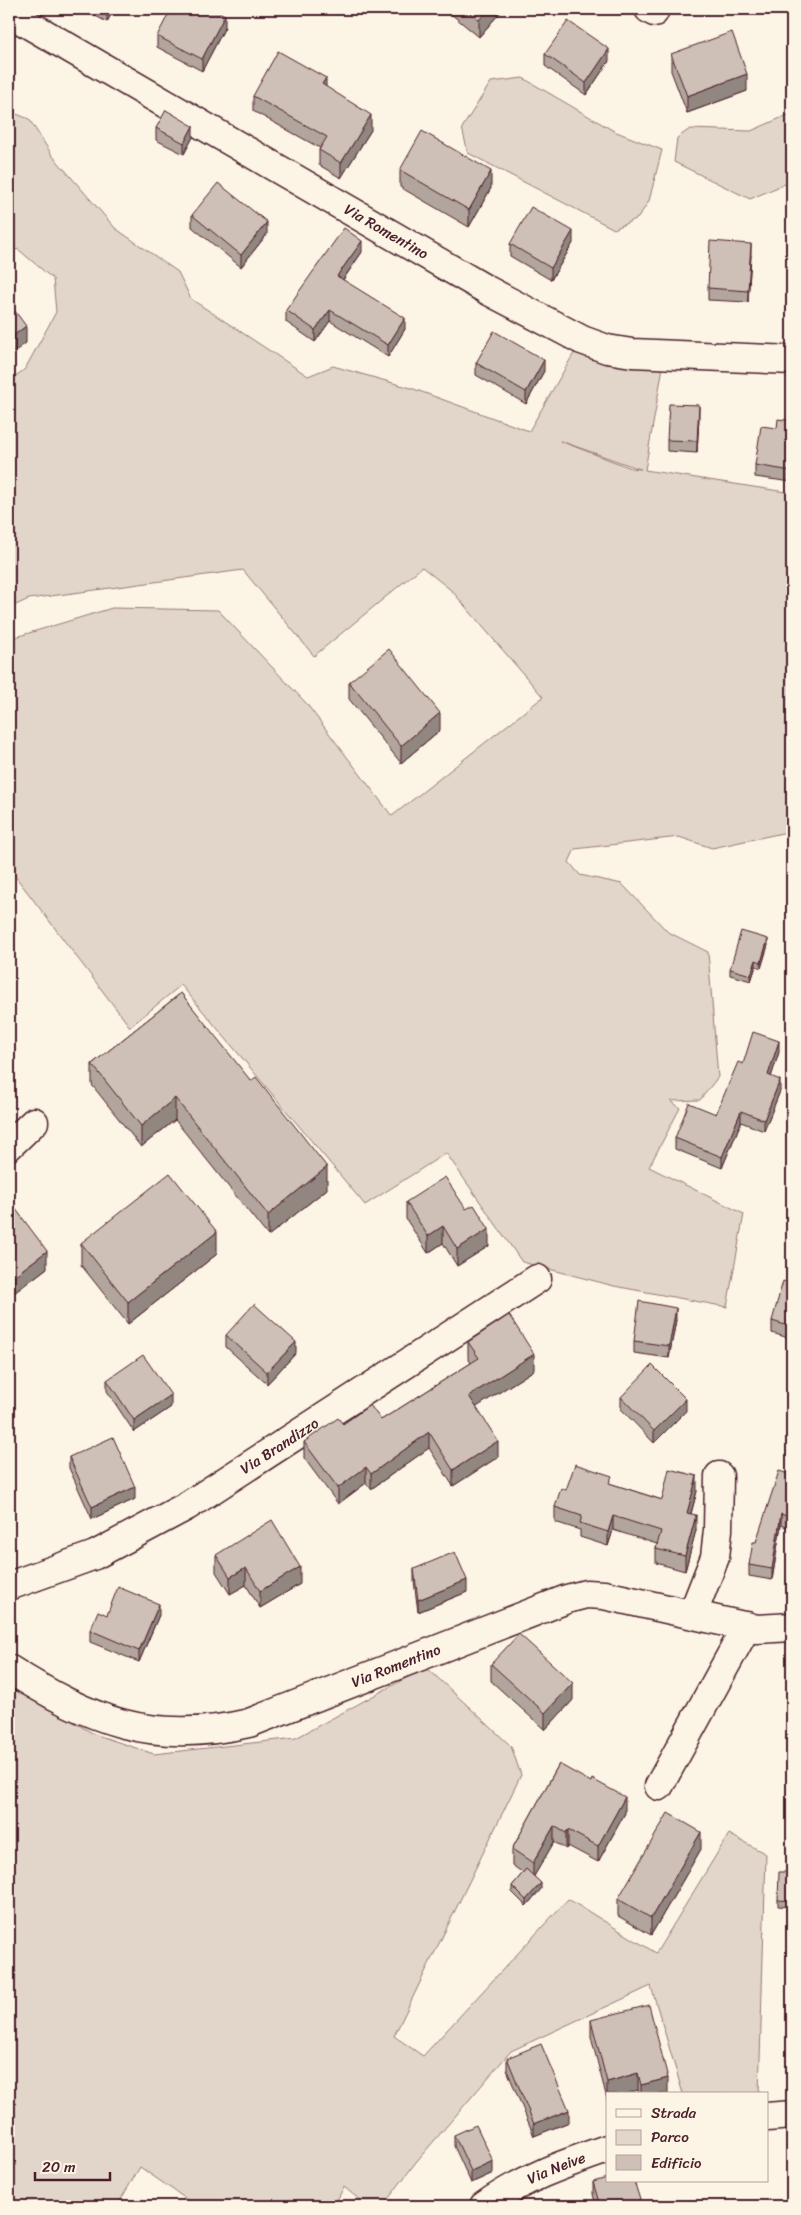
<svg xmlns="http://www.w3.org/2000/svg" width="801" height="2215" viewBox="0 0 801 2215" font-family="Sriracha,sans-serif">
<rect width="100%" height="100%" fill="#fcf5e5"/>
<filter id="ink" filterUnits="userSpaceOnUse"><feTurbulence type="fractalNoise" baseFrequency=".02" numOctaves="2"/><feDisplacementMap in="SourceGraphic" scale="10" xChannelSelector="R" yChannelSelector="G"/><feConvolveMatrix kernelMatrix="1 2 1 2 8 2 1 2 1" color-interpolation-filters="sRGB"/></filter>
<g filter="url(#ink)">
<path fill="#e2d5ca" stroke="#967a7a" fill-rule="evenodd" d="M523 78 614 131 662 150 649 201 638 218 614 229 468 153 462 128 491 82Z
M9 111 29 119 52 155 115 228 178 272 191 299 308 376 333 366 411 388 529 431 574 353 663 367 645 470 792 493V831L712 848 679 837 575 849 569 862 580 875 622 884 668 932 708 952 718 1077 700 1100 671 1101 680 1108 649 1167 744 1214 727 1307 614 1286 522 1262 446 1153 365 1205 181 985 130 1027 9 868V639L112 608 218 610 306 703 392 816 543 697 452 591 422 567 314 656 243 570 29 599 9 608V381L25 369 56 312 53 279 19 250 9 248ZM560 441 640 469H641L631 468Z
M792 113V181L750 199 674 162 677 138 690 129 751 131Z
M426 1667 511 1746 521 1775 394 2036 423 2056 568 1899 656 1953 729 1834 766 1854 759 2094H683L651 1986 511 2051 416 2162 383 2206H367L344 2187 334 2206H189V2201L140 2167 117 2206H18L9 2200V1684L94 1734 154 1754 296 1738Z"/>
<g fill="none" stroke-linecap="round" stroke-linejoin="round">
<g stroke="#4a1f2b" stroke-width="31">
<g id="minor">
<path d="M649 9 654 12"/>
<path id="s1" d="M9 13 487 290 582 340 607 349 632 353 792 360"/>
<path d="M9 1146 34 1122"/>
<path id="s2" d="M9 1586 95 1555 187 1506 537 1279"/>
<path d="M693 1613 715 1557 718 1530 719 1476"/>
<path id="s3" d="M9 1669C90 1720 152 1746 249 1723L567 1599 586 1594 604 1595 757 1629 792 1627"/>
<path d="M659 1786 747 1626"/>
<path d="M767 2117 792 2115"/>
<path id="s4" d="M484 2206C521 2179 564 2164 607 2149"/>
</g>
</g>
<use href="#minor" stroke="#fcf5e5" stroke-width="28"/>
</g>
<path fill="#b2a59d" stroke="#4a1f2b" d="M82 9H114L107 22Z
M445 9H503L479 37Z
M225 27 202 71 157 47V36Z
M545 54 609 61 586 95 545 66Z
M671 54 747 91 687 113 671 71Z
M326 87 371 130 341 178 319 165V150L320 148 253 111V96Z
M156 128 193 137 184 154 156 140Z
M400 170 491 188 469 227 400 187Z
M192 215 267 234 241 267 192 227Z
M573 243 551 280 510 256V244Z
M362 252 343 280 405 329 388 357 330 321 315 342 286 322V310Z
M751 255 748 302 708 300V288Z
M476 363 544 371 526 404 476 375Z
M699 417 697 453 667 451V440Z
M792 421V482L755 477V465L777 428Z
M349 682 440 730 401 763 349 699Z
M768 945 761 968 756 966 751 981 730 975V969Z
M181 993 327 1189 268 1236 175 1120 141 1147 92 1085V1064Z
M779 1052 771 1077 780 1091 764 1131 741 1122 722 1168 675 1149V1138L716 1114 743 1064Z
M406 1202 489 1246 457 1266 443 1243 428 1253 406 1219Z
M9 1207 47 1268 14 1293 9 1286Z
M81 1243 217 1254 128 1324 81 1265Z
M792 1284V1339L772 1333V1321Z
M676 1320 669 1358 634 1353V1341Z
M226 1335 296 1353 267 1384 226 1347Z
M468 1342 534 1370 476 1407 498 1457 453 1486 429 1448 371 1489 366 1483 338 1504 304 1458V1442L343 1424 381 1420 471 1363 468 1358Z
M107 1380 171 1407 134 1432 107 1391Z
M621 1397 686 1411 654 1443 621 1409Z
M69 1457 135 1499 92 1519 69 1468Z
M792 1475V1529L781 1525 772 1580 749 1576V1565L756 1542Z
M612 1484 662 1500 697 1491 691 1514 696 1530 685 1571 656 1563V1549L657 1544 613 1530 608 1546 580 1537V1530L555 1522V1507L566 1490Z
M216 1555 300 1584 260 1608 246 1585 230 1594 216 1572Z
M414 1569 467 1592 418 1612 414 1581Z
M107 1615H159L139 1662 90 1642V1630Z
M491 1664 573 1700 545 1730 491 1681Z
M559 1764 625 1813 598 1862 568 1846 566 1849 554 1842 534 1876 541 1889 526 1906 512 1892V1886L523 1873 512 1865V1849Z
M701 1849 651 1935 618 1916V1899Z
M792 1872V1907L778 1906V1900Z
M591 2020 668 2094H639L638 2090 607 2094V2099L591 2037Z
M507 2058 569 2122 534 2136 507 2070Z
M454 2135 493 2173 471 2183 454 2146Z
M593 2182 642 2206H596L593 2194Z"/>
<path fill="#918680" stroke="#4a1f2b" d="M107 9H114L107 22Z
M489 9H503L479 37V20Z
M225 15V27L202 71V59Z
M609 49V61L586 95V83Z
M747 74V91L687 113V96Z
M326 78V93L322 84Z
M371 115V130L341 178V163Z
M193 126V137L184 154V143Z
M491 171V188L469 227V210Z
M267 222V234L241 267V255Z
M573 231V243L551 280V268Z
M362 241V252L337 288V276Z
M751 244V255L748 302V291Z
M330 310V321L315 342V330Z
M405 318V329L388 357V345Z
M26 326V343L9 356V339Z
M544 360V371L526 404V392Z
M699 405V417L697 453V441Z
M440 713V730L401 763V746Z
M768 939V945L761 968V962Z
M756 960V966L751 981V975Z
M779 1041V1052L768 1086V1075Z
M780 1080V1091L764 1131V1120Z
M175 1098V1120L141 1147V1126Z
M741 1111V1122L722 1168V1157Z
M327 1167V1189L268 1236V1215Z
M443 1226V1243L428 1253V1236Z
M489 1229V1246L457 1266V1249Z
M217 1232V1254L128 1324V1302Z
M47 1251V1268L14 1293V1276Z
M676 1308V1320L669 1358V1346Z
M296 1342V1353L267 1384V1372Z
M534 1354V1370L469 1412V1396Z
M171 1395V1407L134 1432V1420Z
M686 1399V1411L654 1443V1431Z
M429 1432V1448L371 1489V1474Z
M498 1441V1457L453 1486V1470Z
M366 1467V1483L338 1504V1488Z
M697 1476V1491L687 1527V1513Z
M135 1487V1499L92 1519V1507Z
M781 1514V1525L772 1580V1569Z
M696 1515V1530L685 1571V1556Z
M613 1516V1530L608 1546V1532Z
M300 1567V1584L260 1608V1591Z
M246 1568V1585L230 1594V1577Z
M467 1580V1592L418 1612V1600Z
M159 1604V1615L139 1662V1651Z
M573 1683V1700L545 1730V1713Z
M625 1797V1813L598 1862V1846Z
M554 1826V1842L533 1878V1863Z
M568 1830V1846L566 1849V1833Z
M701 1832V1849L651 1935V1918Z
M541 1883V1889L526 1906V1900Z
M638 2073V2090L626 2094H607V2099V2082Z
M668 2078V2094H641V2085Z
M569 2110V2122L534 2136V2124Z
M493 2161V2173L471 2183V2171Z"/>
<path fill="#cfc0b7" stroke="#4a1f2b" d="M171 9H212L225 15 202 59 157 36Z
M465 9H489L479 20Z
M568 21 609 49 586 83 545 54Z
M732 32 747 74 687 96 671 54Z
M278 51 326 78 322 84 371 115 341 163 319 150 327 137 253 96Z
M166 110 193 126 184 143 156 128Z
M422 131 491 171 469 210 400 170Z
M218 183 267 222 241 255 192 215Z
M531 207 573 231 551 268 510 244Z
M344 228 362 241 337 276 405 318 388 345 330 310 315 330 286 310Z
M710 241 751 244 748 291 708 288Z
M9 303 26 326 9 339Z
M494 331 544 360 526 392 476 363Z
M669 404 699 405 697 441 667 440Z
M778 419 792 421V471L755 465 761 426 777 428Z
M389 649 440 713 401 746 349 682Z
M741 931 768 939 761 962 756 960 751 975 730 969Z
M181 993 251 1081 256 1077 327 1167 268 1215 175 1098 141 1126 92 1064Z
M753 1032 779 1041 768 1075 780 1080 764 1120 741 1111 722 1157 675 1138 689 1103 716 1114 738 1062 743 1064Z
M170 1173 217 1232 128 1302 81 1243Z
M445 1177 466 1209 474 1205 489 1229 457 1249 443 1226 428 1236 406 1202Z
M12 1204 47 1251 14 1276 9 1269V1207Z
M783 1281 792 1284V1327L772 1321Z
M639 1301 676 1308 669 1346 634 1341Z
M254 1304 296 1342 267 1372 226 1335Z
M509 1315 534 1354 469 1396 498 1441 453 1470 429 1432 371 1474 366 1467 338 1488 304 1442 338 1418 343 1424 370 1405 381 1420 479 1358 468 1342Z
M143 1355 171 1395 134 1420 107 1380Z
M652 1365 686 1399 654 1431 621 1397Z
M113 1437 135 1487 92 1507 69 1457Z
M575 1464 612 1476 609 1483 662 1500 669 1469 697 1476 687 1513 696 1515 685 1556 656 1549 661 1531 613 1516 608 1532 580 1523 582 1516 555 1507 561 1488 566 1490Z
M779 1471 792 1475V1518L781 1514 772 1569 749 1565 753 1542H756Z
M272 1520 300 1567 260 1591 246 1568 230 1577 216 1555Z
M455 1552 467 1580 418 1600 414 1569Z
M118 1587 159 1604 139 1651 90 1630 98 1611 107 1615Z
M519 1634 573 1683 545 1713 491 1664Z
M559 1764 591 1782 592 1779 625 1797 598 1846 568 1830 566 1833 554 1826 533 1863 512 1849Z
M668 1813 701 1832 651 1918 618 1899Z
M526 1869 541 1883 526 1900 512 1886Z
M779 1872H792V1901L778 1900Z
M649 2005 668 2078 641 2085 638 2073 607 2082 591 2020Z
M541 2044 569 2110 534 2124 507 2058Z
M476 2125 493 2161 471 2171 454 2135Z
M607 2178V2181H634L642 2206H600L593 2182Z"/>
</g>
<g text-anchor="middle" dominant-baseline="central" stroke-width="4.5" stroke-linejoin="round" paint-order="stroke">
<g font-size="15" fill="#4a1f2b" stroke="#fcf5e5">
<text stroke="none"><textPath href="#s1" startOffset="436">Via Romentino</textPath></text>
<text stroke="none"><textPath href="#s2" startOffset="306">Via Brandizzo</textPath></text>
<text stroke="none"><textPath href="#s3" startOffset="412">Via Romentino</textPath></text>
<text stroke="none"><textPath href="#s4" startOffset="82">Via Neive</textPath></text>
</g>
</g>
<rect width="801" height="2215" fill="none" stroke="#fcf5e5" stroke-width="30"/>
<rect x="15" y="15" width="771" height="2185" fill="none" stroke="#4a1f2b" stroke-width="2" filter="url(#ink)"/>
<rect x="606" y="2092" width="162" height="90" fill="#fcf5e5" stroke="#b59f9b"/>
<rect x="616" y="2109" width="25" height="8" fill="#fcf5e5" stroke="#b59f9b"/>
<text x="651" y="2118" font-size="15" fill="#4a1f2b">Strada</text>
<rect x="616" y="2130" width="25" height="15" fill="#e2d5ca" stroke="#b59f9b"/>
<text x="651" y="2142" font-size="15" fill="#4a1f2b">Parco</text>
<rect x="616" y="2155" width="25" height="15" fill="#cfc0b7" stroke="#b59f9b"/>
<text x="651" y="2168" font-size="15" fill="#4a1f2b">Edificio</text>
<path d="M35 2172v8h75v-8" fill="none" stroke="#4a1f2b" stroke-width="2.5"/>
<text x="42" y="2172" font-size="15" fill="#4a1f2b" stroke="#fcf5e5" stroke-width="4" paint-order="stroke">20 m</text>
</svg>
